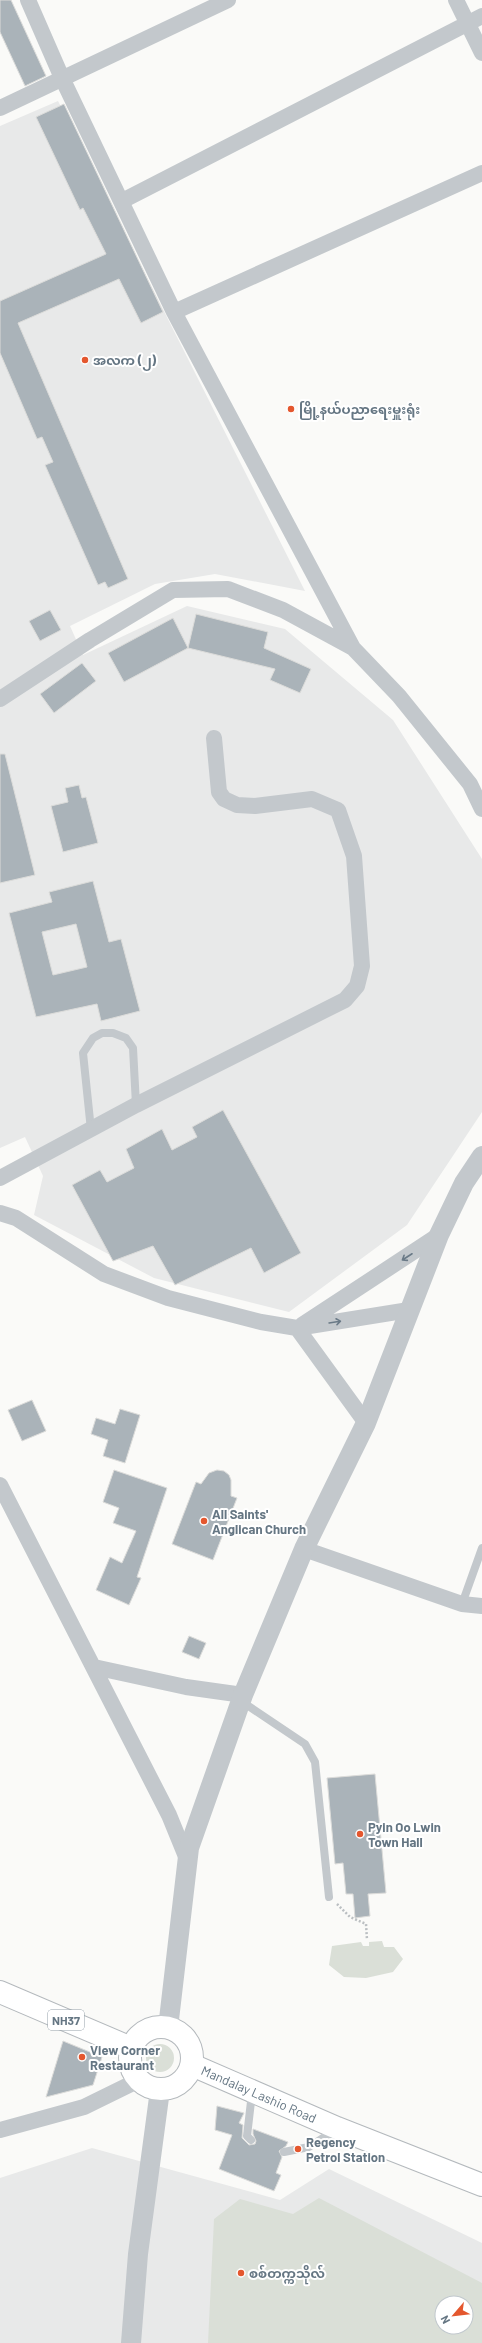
<svg xmlns="http://www.w3.org/2000/svg" width="482" height="2343" viewBox="0 0 482 2343" font-family="Barlow,'Noto Sans Myanmar',sans-serif">
<rect width="100%" height="100%" fill="#fafaf8"/>
<path fill="#e8e9e9" fill-rule="evenodd" d="M58 101 305 591 215 574 155 584 70 626 83 655 187 606 285 629 393 720 482 859V1112L407 1225 289 1312 154 1278 34 1215 43 1176 25 1137 0 1148V126Z
M92 2148 280 2200 329 2169 482 2243V2343H0V2178ZM442 2303H466V2327H442Z"/>
<path fill="#dadfd7" fill-rule="evenodd" d="M382 1941 384 1947H394L403 1959 393 1972 366 1978 344 1977 329 1965 332 1946 361 1942 363 1946H369V1942Z
M146 2058a14 14 0 1 1 28 0a14 14 0 1 1-28 0Z
M319 2198 482 2283V2343H208L214 2219 240 2199 293 2214ZM442 2303H466V2327H442Z"/>
<path fill="#aab3b9" stroke="#dcdcda" fill-rule="evenodd" d="M0 0H11L46 76 25 86 0 32Z
M64 104 163 312 141 323 119 279 18 323 128 579 108 588 105 582 98 585 45 465 53 462 42 437 37 439 0 353V301L106 254 83 208 80 210 36 117Z
M50 610 61 630 40 641 29 621Z
M196 614 268 632 264 648 311 669 300 693 270 680 275 669 188 648Z
M173 618 188 648 124 682 108 653Z
M82 663 96 681 54 713 40 694Z
M0 754H5L35 875 0 883Z
M79 785 82 798 86 797 98 843 63 852 51 806 68 802 65 788Z
M93 881 109 942 121 939 140 1011 101 1021 97 1004 36 1017 9 913 52 902 49 892ZM76 924 87 967 53 975 42 932Z
M223 1110 301 1253 264 1273 251 1248 175 1285 153 1246 113 1261 72 1185 100 1170 107 1182 134 1168 126 1149 162 1129 172 1150 197 1137 192 1127Z
M32 1400 46 1431 22 1441 8 1410Z
M120 1409 140 1415 125 1463 103 1456 108 1440 91 1434 96 1418 115 1424Z
M114 1470 167 1488 137 1577 141 1578 129 1605 96 1590 110 1557 122 1563 136 1531 113 1523 119 1508 103 1502Z
M217 1470 224 1471 229 1475 231 1480V1496L237 1498 213 1560 172 1544 196 1482 201 1484 209 1473Z
M189 1636 206 1643 199 1659 182 1652Z
M375 1774 386 1893 368 1894 370 1916 355 1918 353 1894H346L343 1863 335 1864 327 1778Z
M63 2041 102 2057 93 2085 46 2097Z
M217 2106 244 2113 239 2123 243 2125 242 2138 249 2145 255 2144 256 2141 253 2134V2129L288 2142 286 2146 279 2151 282 2157 276 2173 281 2175 274 2191 219 2169 232 2135 215 2130Z"/>
<g fill="none" stroke-linecap="round" stroke-linejoin="round">
<g stroke="#b4b9bd" stroke-width="24">
<g id="trunk">
<path d="M0 1992 131 2048"/>
<circle cx="161" cy="2058" r="31"/>
<path id="s1" d="M192 2065 337 2128 482 2185"/>
</g>
</g>
<path stroke="#bbbfc2" stroke-width="2.5" stroke-dasharray="2 2" stroke-linecap="butt" d="M337 1904 350 1917 366 1924 367 1940"/>
<path stroke="#c3c8cc" stroke-width="8" d="M91 1130 83 1053 93 1038 102 1033H113L126 1038 133 1048 136 1105
M462 1604 482 1548
M241 1701 305 1744 315 1762 329 1897
M251 2140 247 2136 252 2093
M284 2152 309 2147 335 2130"/>
<path stroke="#c3c8cc" stroke-width="16" d="M28 0 62 78 174 312 353 648 399 696 470 784 482 809
M456 0 482 53
M0 108 228 0
M122 201 482 16
M174 312 482 173
M0 699 90 640 173 590 228 589 283 610 353 648
M0 1178 136 1105 345 1000 357 986 362 966 354 856 338 810 312 799 255 806 237 805 224 799 219 792 214 738
M0 1213 16 1218 104 1274 168 1298 261 1322 297 1328 409 1310
M302 1325 439 1235
M297 1328 366 1423
M0 1485 169 1815 187 1859
M304 1549 462 1604 482 1606
M94 1667 186 1687 243 1695
M0 2130 84 2107 139 2080"/>
<path stroke="#c3c8cc" stroke-width="20" d="M168 2028 189 1848 243 1695 304 1549 366 1423 439 1235 464 1183 482 1156
M131 2343 138 2254 160 2090"/>
<use href="#trunk" stroke="#fff" stroke-width="22"/>
</g>
<defs><path id="oneway-shaft" d="M-6 0H5M1.5-3L5.5 0L1.5 3" fill="none" stroke-width="1.6" stroke-linecap="round" stroke-linejoin="round"/></defs>
<g stroke="#6a7a87">
<use href="#oneway-shaft" transform="translate(407 1257) rotate(147)"/>
<use href="#oneway-shaft" transform="translate(335 1322) rotate(-9)"/>
</g>
<g fill="#e4572e" stroke="#fff" stroke-width="1.5">
<circle cx="85" cy="360" r="4"/>
<circle cx="291" cy="409" r="4"/>
<circle cx="204" cy="1521" r="4"/>
<circle cx="360" cy="1834" r="4"/>
<circle cx="82" cy="2057" r="4"/>
<circle cx="298" cy="2149" r="4"/>
<circle cx="241" cy="2273" r="4"/>
</g>
<g text-anchor="middle" dominant-baseline="central" stroke-width="4" stroke-linejoin="round" paint-order="stroke">
<rect fill="#fff" stroke="#939fa8" stroke-width="1" x="48" y="2010" width="36" height="20" rx="3"/>
<g font-size="12" font-weight="bold" fill="#657683">
<text x="66" y="2020">NH37</text>
</g>
<g font-size="13" font-weight="bold" fill="#657683" stroke="#fff" text-anchor="start">
<text x="93" y="360">အလက (၂)</text>
<text x="299" y="409">မြို့နယ်ပညာရေးမှူးရုံး</text>
<text x="212" y="1514">All Saints'<tspan x="212" dy="15">Anglican Church</tspan></text>
<text x="368" y="1827">Pyin Oo Lwin<tspan x="368" dy="15">Town Hall</tspan></text>
<text x="90" y="2050">View Corner<tspan x="90" dy="15">Restaurant</tspan></text>
<text x="306" y="2142">Regency<tspan x="306" dy="15">Petrol Station</tspan></text>
<text x="249" y="2273">စစ်‌တက္ကသိုလ်</text>
</g>
<g font-size="13" fill="#657683" stroke="#fff">
<text stroke="none"><textPath href="#s1" startOffset="73">Mandalay Lashio Road</textPath></text>
</g>
</g>
<g transform="translate(454 2315) rotate(242)"><circle r="19" fill="#ffffff" stroke="#c1c8cd"/>
<path d="M0-3L7 15L0 10L-7 15Z" fill="#e4572e"/>
<text y="-6" font-size="11" font-weight="bold" text-anchor="middle" fill="#657683">N</text>
</g>
</svg>
